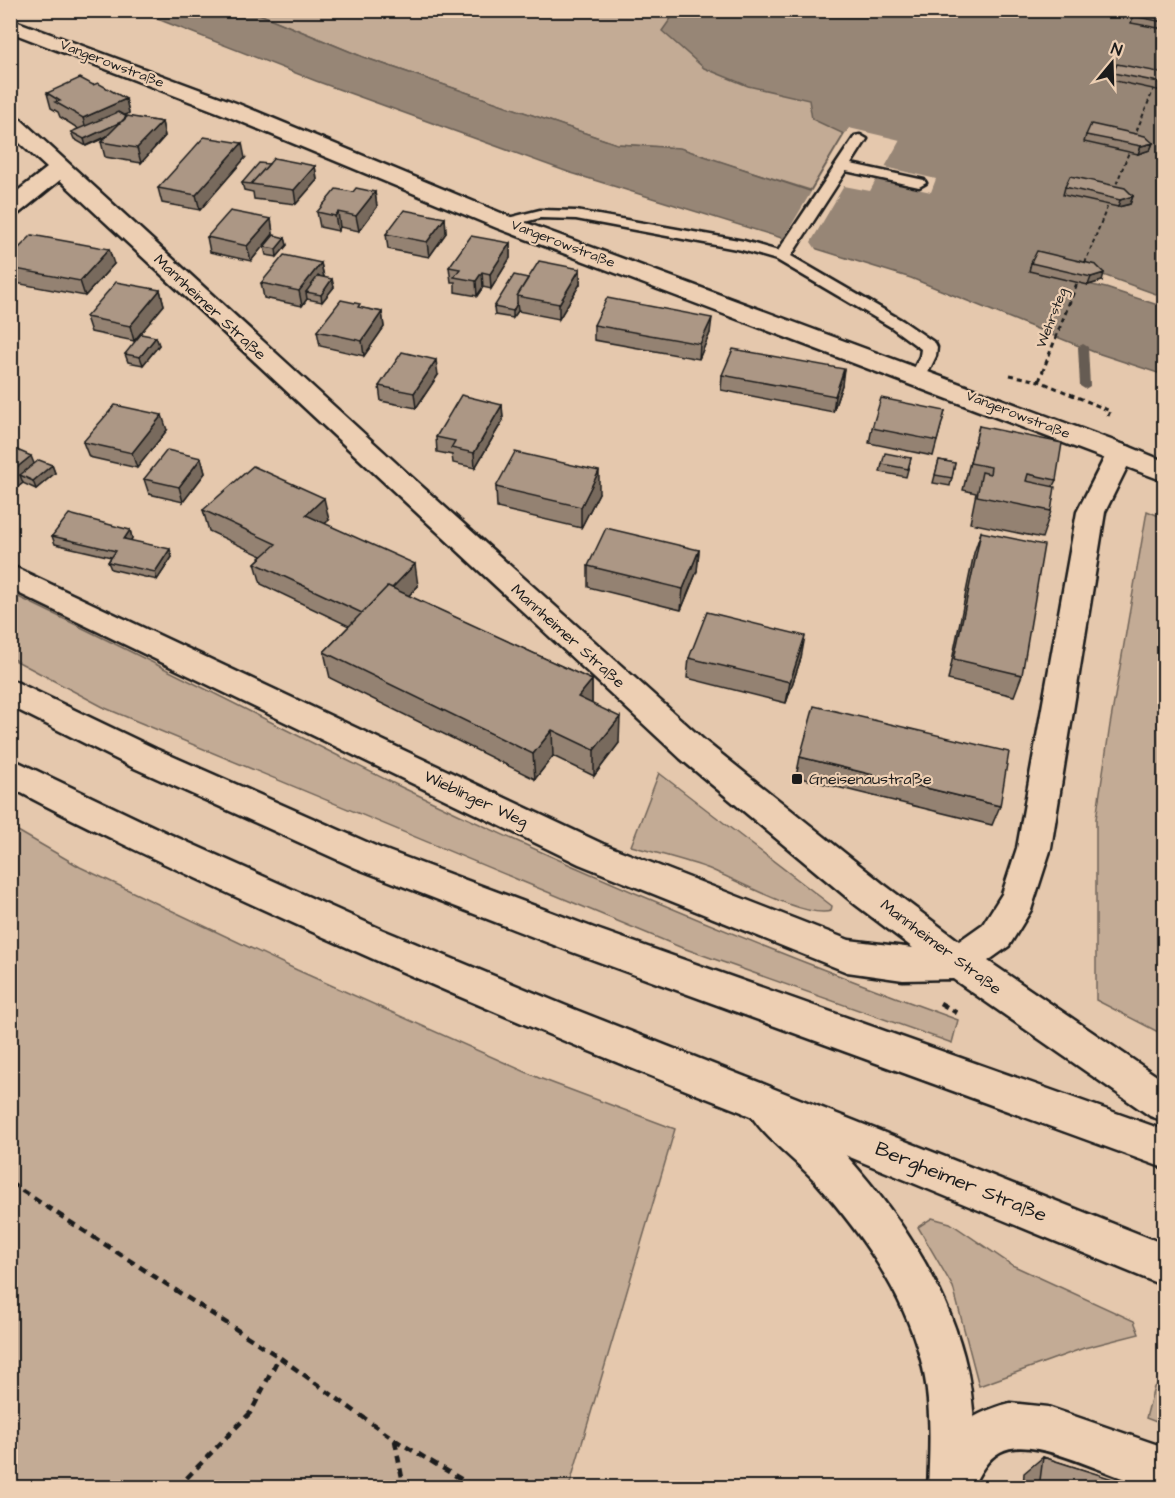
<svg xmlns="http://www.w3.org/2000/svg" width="1175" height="1498" viewBox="0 0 1175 1498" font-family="'Architects Daughter',sans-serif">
<rect width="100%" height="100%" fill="#e5c8ad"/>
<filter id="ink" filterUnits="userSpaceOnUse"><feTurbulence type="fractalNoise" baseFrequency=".0167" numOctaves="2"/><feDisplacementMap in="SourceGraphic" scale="12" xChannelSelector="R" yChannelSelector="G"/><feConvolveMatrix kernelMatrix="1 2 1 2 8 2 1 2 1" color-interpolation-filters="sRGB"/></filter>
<g filter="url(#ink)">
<path fill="#c3ab95" stroke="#706458" stroke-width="1.5" d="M252 11H1151L1047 264 676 148 617 144 363 57Z
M1147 511 1164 518V1035L1096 1000V819L1110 725Z
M10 593C141 655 269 722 399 786 581 874 768 951 958 1020L952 1043 680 947 105 708 11 658Z
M659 773 832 906 831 911C805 919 735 879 707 868 682 859 656 853 631 846Z
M11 827 80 867 297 970 539 1078 675 1129 569 1487H11Z
M932 1218 950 1223 1012 1265 1134 1321 1139 1334 1084 1348 979 1386 953 1287 918 1227Z
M1164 1380V1425L1146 1418 1154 1387Z"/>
<path fill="#978676" stroke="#665c52" stroke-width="1.5" d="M739 10 1164 11V297L1095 272 1029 271 1106 288 1164 307V375L1094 352 911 278 568 172 316 81 137 11H252L363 57 617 144 680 148 810 191 844 134 812 119 809 100 748 86 704 68 662 31 674 14Z"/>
<path fill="#e5c8ad" d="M849 128 900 140 885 167 936 179 931 192 876 180 870 191 844 186 811 242 818 252 799 246 785 236Z"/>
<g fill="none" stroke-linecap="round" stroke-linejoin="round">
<path fill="#665c52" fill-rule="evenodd" d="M1083 344 1088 347 1090 386 1085 389 1080 386 1078 347Z"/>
<g stroke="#1c1c1c" stroke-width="5">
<path id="service" d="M860 135 867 139 851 164 924 180 926 183 919 187 846 171 791 256 903 321 935 343 937 347 936 356 924 381H912L910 377 920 356 921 349 891 327 777 260 742 250 576 219 540 218 505 227 498 223 500 220 540 210 576 211 744 241 778 251 855 136Z"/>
</g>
<g stroke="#1c1c1c" stroke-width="5">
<path id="minor" d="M10 116 18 117 407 473 705 741 882 883 959 941 983 924 1002 894 1017 848 1077 512 1110 447 1120 444 1130 447 1134 453 1105 512 1051 848 1031 910 1009 946 988 961 1164 1081V1121L1150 1116 953 979 903 980 847 972 579 864 10 589V565L603 844 849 940 913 948 856 905 681 759 60 180 18 214 10 216V197L47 168 10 134Z
M1010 1403 1048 1407 1164 1447V1488C1122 1488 1038 1431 1000 1452 987 1459 979 1474 972 1488H932L929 1479C947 1435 963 1415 1010 1403Z"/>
</g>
<g stroke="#1c1c1c" stroke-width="5">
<path id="tertiary" d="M10 19 236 103 513 218 1130 447 1164 461V481L497 228 220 113 10 32Z
M767 1089C796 1101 822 1130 844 1153 899 1214 949 1287 967 1369 975 1407 976 1449 974 1488H928C930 1447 932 1400 921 1360 903 1292 861 1233 815 1181 795 1159 759 1134 747 1108L753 1095Z"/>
</g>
<g stroke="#1c1c1c" stroke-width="5">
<path id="primary" d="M757 1082 1164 1244V1286L743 1113 737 1100 743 1087Z"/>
</g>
<g stroke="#1c1c1c" stroke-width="5">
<path id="trunk" d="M10 679 156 749 380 848 594 928 1164 1130V1168L572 952 356 868 132 767 10 706Z
M10 758 167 833 383 930 576 1010 771 1087 777 1100 771 1113 757 1118C589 1053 423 983 260 908 176 869 92 831 10 787Z"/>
</g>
<path stroke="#1c1c1c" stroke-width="2" stroke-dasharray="4 3" stroke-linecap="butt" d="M1159 76 1164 61
M1134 137 1155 86
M1114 190 1131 147
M1085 263 1110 200"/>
<path stroke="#1c1c1c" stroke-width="3" stroke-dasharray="5 4" stroke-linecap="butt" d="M1084 266 1086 261
M1010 375 1039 381 1110 411 1108 416
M1039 381 1079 278"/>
<path stroke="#1c1c1c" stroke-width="4.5" stroke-dasharray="8 6" stroke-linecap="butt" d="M940 1003 957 1013
M10 1183 279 1357 395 1440 476 1488
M395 1441 404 1488
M177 1488 251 1412 279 1357"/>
<use href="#service" fill="#edcfb3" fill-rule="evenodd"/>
<use href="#minor" fill="#edcfb3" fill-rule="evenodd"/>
<use href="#tertiary" fill="#edcfb3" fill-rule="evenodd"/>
<use href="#primary" fill="#edcfb3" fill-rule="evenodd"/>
<use href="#trunk" fill="#edcfb3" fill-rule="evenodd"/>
</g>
<path fill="#948272" stroke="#1c1c1c" stroke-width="1.5" d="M1164 13V29L1131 23 1133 16Z
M1113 73H1164V90L1162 91 1111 80Z
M93 85 126 99 129 113 125 116 127 117 162 122 165 136 141 163 105 157 101 142 107 137 86 146 74 139 71 132 79 129 60 117 58 112 51 108 47 93Z
M1086 135 1153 143 1150 150 1138 154 1084 142Z
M245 158 200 210 162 203 158 188Z
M269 164 315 166 317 180 296 204 254 199 253 192 244 190 242 183Z
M1065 187 1133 196 1130 204 1118 207 1063 195Z
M353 192H375L377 207 359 231 340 227 338 231 320 227 317 212Z
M445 218 446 233 429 257 388 249 386 234Z
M271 219 273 234 251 261 210 252 207 237Z
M285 238 287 245 277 257 266 255 264 247Z
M510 243V258L491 289 483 287 477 296 455 292V282H451L449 267Z
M10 257 114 264 85 296 10 282Z
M321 263 324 277 334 287 322 302 307 299 302 306 264 298 261 283Z
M1031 263 1096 265 1102 281 1088 285 1029 271Z
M580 269V284L559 319 518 311 513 318 495 315 494 307 528 278Z
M160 290 164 305 134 341 91 332 86 317Z
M361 308 382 312 384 327 364 356 320 346 317 331Z
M594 325 710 333 699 359 594 340Z
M156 337 159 345 143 365 128 362 125 354Z
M438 375 416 408 381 401 379 386Z
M722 375 842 385 833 412 721 390Z
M502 405 503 420 475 468 453 463 452 455 437 452 436 437Z
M945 411 933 456 869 443 872 428Z
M979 426 1056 480 1053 486 1051 511 1042 538 970 523 976 493 963 490Z
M167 430 137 468 89 457 83 442Z
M10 447 34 464 52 465 55 473 36 489 23 483 10 493Z
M201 458 205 473 183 502 149 494 144 479Z
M911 458 906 477 880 472 882 464Z
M939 460 955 463 950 486 933 483Z
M496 487 599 493 581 528 497 508Z
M203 510 329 520 324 524 418 586 408 596 592 680V704L619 743 594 776 553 756 535 779 330 678 324 652 349 626 261 584 255 563 262 556 209 531Z
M130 530 132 538 131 541 172 557 157 580 111 569 108 562 111 557 55 544 52 536Z
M981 532 1022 675 1014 696 948 680 974 553Z
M699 550 697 571 681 610 588 587V566Z
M689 658H801L786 703 687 678Z
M800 757 1000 806 992 825 796 777Z
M1043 1457 1138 1488H1023L1024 1473Z"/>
<path fill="#786a5d" stroke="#1c1c1c" stroke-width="1.5" d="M126 99 129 113 87 133 83 118Z
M129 118 131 125 86 146 84 139Z
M162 122 165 136 141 163 137 148Z
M242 143 245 158 200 210 196 195Z
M1153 143 1150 150 1138 154 1141 146Z
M315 166 317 180 296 204 294 190Z
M375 192 377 207 359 231 356 216Z
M1133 196 1130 204 1118 207 1120 200Z
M338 212 340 227 338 231 335 216Z
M445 218 446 233 429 257 427 242Z
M271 219 273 234 251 261 247 246Z
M285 238 287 245 277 257 276 249Z
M510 243V258L491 289 490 274Z
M109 249 114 264 85 296 80 281Z
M321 263 324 278 306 292 307 299 302 306 299 291Z
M580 269V284L559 319V304Z
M482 272 483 287 477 296 476 281Z
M1104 273 1102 281 1088 285 1091 277Z
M332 279 334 287 322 302 321 295Z
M160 290 164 305 134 341 130 326Z
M517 303 518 311 513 318V311Z
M382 312 384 327 364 356 362 341Z
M712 318 710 333 699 359 700 344Z
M156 337 159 345 143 365 140 357Z
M436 360 438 375 416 408 414 393Z
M844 369 842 385 833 412 835 396Z
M502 405 503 420 475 468 474 453Z
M162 415 167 430 137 468 132 453Z
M31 456 37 471 20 475 23 483 10 493V473Z
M201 458 205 473 183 502 179 487Z
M52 465 55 473 36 489 33 481Z
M599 471V493L581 528V507Z
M324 498 329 520 310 537 306 515Z
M130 530 132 538 127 547 124 539Z
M170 549 172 557 157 580 155 572Z
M699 550 697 571 681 610 683 589Z
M415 564 418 586 370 636 366 615Z
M805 636 801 658 786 703 790 682Z
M592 680V706L578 697Z
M620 717 619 743 594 776V750Z
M552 730 553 756 535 779 533 754Z"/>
<path fill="#ac9785" stroke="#1c1c1c" stroke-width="1.5" d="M1136 10H1153L1164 13V22L1133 16Z
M1117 64 1164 73V83L1113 73Z
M80 78 93 85 98 83 126 99 83 118 55 102 60 101 47 93Z
M118 112 127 117 123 121 84 139 71 132Z
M127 116 162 122 137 148 101 142Z
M1091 124 1145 136 1153 143 1141 146 1086 135Z
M204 137 242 143 196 195 158 188Z
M274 158 315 166 294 190 251 184Z
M259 163 269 164 251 184 242 183Z
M1070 176 1125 188 1133 196 1120 200 1065 187Z
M356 188 375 192 356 216 338 212 335 216 317 212 336 189 353 192Z
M404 210 445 218 427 242 386 234Z
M230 211 271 219 247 246 207 237Z
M32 235 109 249 80 281 10 268V257Z
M274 235 285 238 276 249 264 247Z
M471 236 510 243 490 274 482 272 476 281 454 277 460 269 449 267Z
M1037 251 1096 265 1104 273 1091 277 1031 263Z
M284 255 321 263 299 291 261 283Z
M539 261 580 269 559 304 517 296Z
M514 275 528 278 517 296V303L513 311 494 307Z
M318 276 332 279 321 295 306 292Z
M116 282 160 290 130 326 86 317Z
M607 298 712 318 700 344 594 325Z
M341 300 360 304 358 307 382 312 362 341 317 331Z
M141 334 156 337 140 357 125 354Z
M733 349 844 369 835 396 722 375Z
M402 352 436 360 414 393 379 386Z
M461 395 502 405 474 453 451 448 455 441 436 437Z
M881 398 945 411 937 441 872 428Z
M115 405 162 415 132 453 83 442Z
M979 426 1062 443 1056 480 1028 474 1026 481 1055 487 1051 511 977 496 982 472 990 474 991 467 970 463Z
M10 447 31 456 10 473Z
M167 450 201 458 179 487 144 479Z
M515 452 599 471 581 507 496 487Z
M885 453 911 458 908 469 882 464Z
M39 460 52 465 33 481 20 475Z
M939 460 955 463 952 478 935 475Z
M253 466 324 498 306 515 415 564 392 588 388 586 362 613 255 563 276 544 203 510Z
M69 514 130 530 124 539 170 549 155 572 108 562 116 551 52 536Z
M606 528 699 550 683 589 588 566Z
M981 532 1044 545 1022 675 954 659Z
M388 586 592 680 578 697 620 717 594 750 552 730 533 754 324 652Z
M707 612 805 636 790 682 689 658Z
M814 706 1009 752 1000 806 800 757Z
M1043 1457 1138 1487V1488H1039Z"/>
</g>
<rect fill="#1c1c1c" stroke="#edcfb3" stroke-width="2" x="791" y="773" width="12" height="12" rx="3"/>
<g text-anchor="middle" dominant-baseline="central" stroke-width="4.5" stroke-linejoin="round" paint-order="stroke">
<g font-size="14" fill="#1c1c1c" stroke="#edcfb3">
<text transform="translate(112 64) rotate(21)">Vangerowstraße</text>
<text transform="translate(563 244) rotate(21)">Vangerowstraße</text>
<text transform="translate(1052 318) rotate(-69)">Wehrsteg</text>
<text transform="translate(1018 415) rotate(21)">Vangerowstraße</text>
</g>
<g font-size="16" fill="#1c1c1c" stroke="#edcfb3">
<text transform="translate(210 307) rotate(43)">Mannheimer Straße</text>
<text transform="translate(568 636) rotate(42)">Mannheimer Straße</text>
<text transform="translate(476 799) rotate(25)">Wieblinger Weg</text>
<text transform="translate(941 947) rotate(37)">Mannheimer Straße</text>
</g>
<g font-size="16" fill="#1c1c1c" stroke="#edcfb3" text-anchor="start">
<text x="809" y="779">Gneisenaustraße</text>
</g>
<g font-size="20" fill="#1c1c1c" stroke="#edcfb3">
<text transform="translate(961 1182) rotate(22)">Bergheimer Straße</text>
</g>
</g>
<rect width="1175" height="1498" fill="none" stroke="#edcfb3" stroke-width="36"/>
<rect x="18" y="18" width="1139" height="1462" fill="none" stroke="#1c1c1c" stroke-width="2" filter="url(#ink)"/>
<g transform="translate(1112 63) rotate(19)" stroke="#edcfb3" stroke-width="4.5" paint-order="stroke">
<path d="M0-4.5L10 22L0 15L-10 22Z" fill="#1c1c1c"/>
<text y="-9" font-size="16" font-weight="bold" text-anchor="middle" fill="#1c1c1c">N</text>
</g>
</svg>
